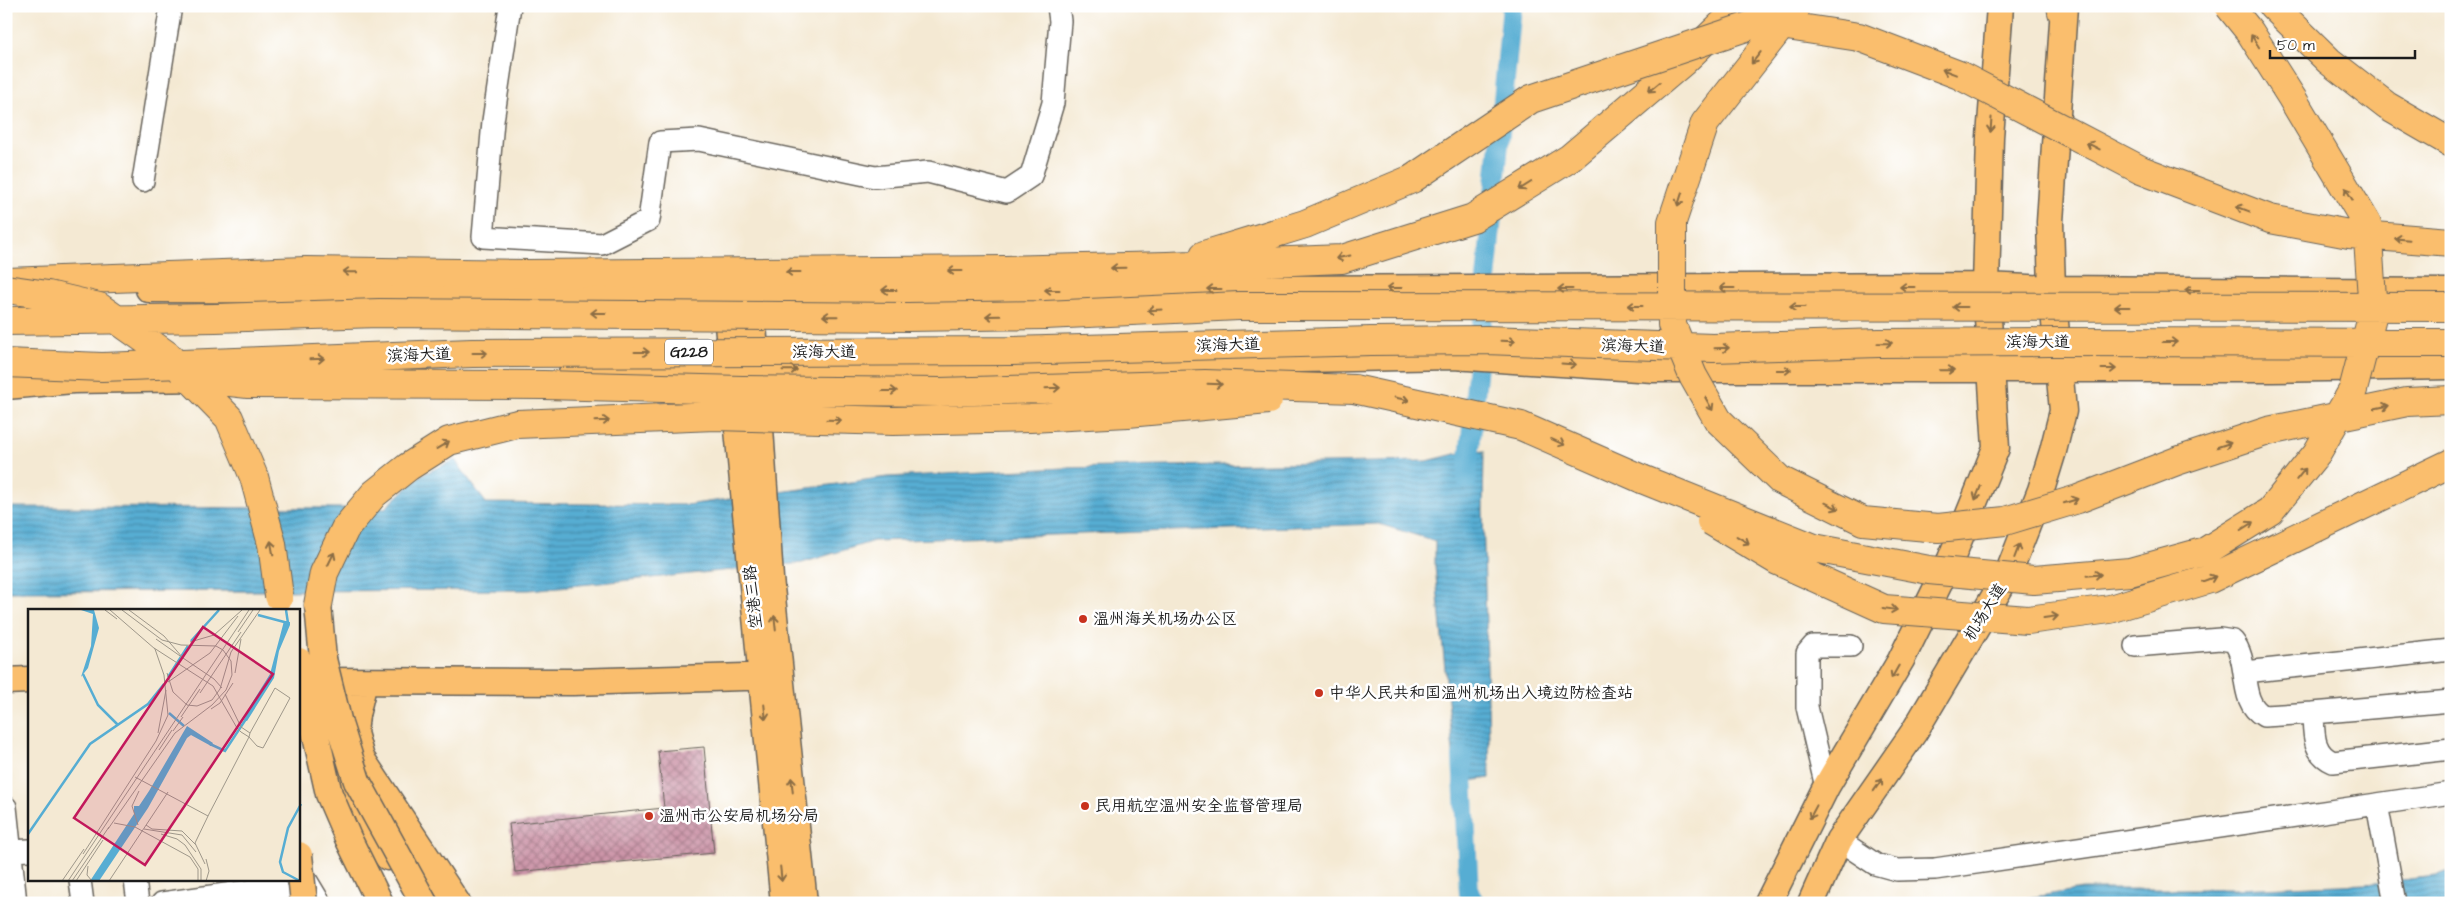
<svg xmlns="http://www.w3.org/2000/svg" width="2457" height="909" viewBox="0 0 2457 909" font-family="'Architects Daughter','LXGW WenKai TC',sans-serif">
<defs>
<pattern id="water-rules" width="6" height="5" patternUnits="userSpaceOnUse" patternTransform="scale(1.25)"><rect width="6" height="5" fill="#56add3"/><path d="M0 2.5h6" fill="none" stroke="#468caa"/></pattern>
<pattern id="building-cross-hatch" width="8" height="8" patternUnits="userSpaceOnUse" patternTransform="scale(1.25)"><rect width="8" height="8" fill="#cc94a8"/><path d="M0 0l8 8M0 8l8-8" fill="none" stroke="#a57888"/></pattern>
</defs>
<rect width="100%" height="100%" fill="#fff"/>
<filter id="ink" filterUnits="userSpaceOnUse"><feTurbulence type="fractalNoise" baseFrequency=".02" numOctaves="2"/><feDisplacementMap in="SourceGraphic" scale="10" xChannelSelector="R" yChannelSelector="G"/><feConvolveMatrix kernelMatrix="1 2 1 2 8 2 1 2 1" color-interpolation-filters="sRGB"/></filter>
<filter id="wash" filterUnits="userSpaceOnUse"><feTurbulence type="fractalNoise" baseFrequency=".0096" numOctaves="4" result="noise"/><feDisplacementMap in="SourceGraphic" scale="20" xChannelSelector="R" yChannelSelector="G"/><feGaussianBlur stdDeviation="1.12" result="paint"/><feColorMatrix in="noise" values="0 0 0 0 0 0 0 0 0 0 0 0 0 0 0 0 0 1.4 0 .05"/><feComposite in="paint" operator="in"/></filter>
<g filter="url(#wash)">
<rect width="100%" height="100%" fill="#f4e9d3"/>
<path fill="url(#water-rules)" stroke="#396478" d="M1484 451 1483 510 1490 778 1456 783 1435 566V541L1379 524 874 541 802 563 529 590 6 592V507L385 508 421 475 455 460 486 503 686 505 887 477 1064 468 1427 461 1455 454Z
M2451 870V903H1997L2082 889H2235L2366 884 2436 876Z"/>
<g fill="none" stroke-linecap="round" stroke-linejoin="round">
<path stroke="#56add3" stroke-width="20" d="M1467 480 1512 6
M1462 756 1469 893 1475 903"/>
</g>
<g id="blocks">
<path fill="url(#building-cross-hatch)" d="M704 747 714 853 515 872 509 824 664 808 658 751Z"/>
</g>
</g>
<g filter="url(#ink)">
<use href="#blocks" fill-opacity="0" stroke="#68645c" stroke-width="1"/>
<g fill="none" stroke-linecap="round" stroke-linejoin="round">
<g stroke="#68645c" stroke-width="24">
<path id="minor" d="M510 6 493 121 483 237 602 244 649 220 660 142 699 140 875 177 928 172 1007 192 1031 176 1053 103 1060 21 1058 6
M143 181 171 6
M2135 646 2220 639 2233 641C2251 662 2237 702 2264 716L2313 713
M2245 672 2451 650
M2451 701 2313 713C2314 733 2312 753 2333 762L2451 749
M1826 787 1807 707V653L1813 646H1851
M6 807 16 903
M1839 840 1875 864 1897 870 1935 869 2377 804
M11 851 29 850
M302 873 320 903
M80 880 83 903
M135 880 138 903
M271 880 287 903
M162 903 276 887
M2395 903 2377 804 2451 793"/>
</g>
<g stroke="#68645c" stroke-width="29">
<path id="major" d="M149 289 751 291 1986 286 2052 289 2451 292
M751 293 770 578 804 903
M725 294C743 497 764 700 784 903
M572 373 1453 356 1653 369H2272L2451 366
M6 386 73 380 205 378
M318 605 323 659
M6 681 29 680
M307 681 573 682 778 676
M364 682 356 715 354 733 361 758 457 903
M329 752 342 791 388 857
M1768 903 1826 787 1901 660 1951 559 1996 448 1986 286 1990 137 2000 6
M1811 903 1839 840 1914 732 2008 574 2041 490 2053 451 2063 411 2052 289 2050 222 2064 6"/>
</g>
<g stroke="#68645c" stroke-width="30">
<path id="highway" d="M2061 6 2062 12
M2273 6 2329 61 2387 106 2451 143
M1204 255 1305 224 1412 179
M6 282 306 271 528 274 1005 270 1167 266 1342 259 1473 218 1570 158 1684 61 1741 6
M1354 389 1521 426 1642 479"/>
</g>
<use href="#minor" stroke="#fff" stroke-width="21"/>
<use href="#major" stroke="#fabe6d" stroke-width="26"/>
<use href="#highway" stroke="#fabe6d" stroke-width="28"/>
<g stroke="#68645c" stroke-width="29" stroke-linecap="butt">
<path id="major-bridge" d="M323 659 339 724 357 781 424 903
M299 661 329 794 348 838 380 903
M299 855 304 903"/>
</g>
<g stroke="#68645c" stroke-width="30" stroke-linecap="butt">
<path id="highway-bridge" d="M1797 6 1705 123 1672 222V325L1693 376 1718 420 1780 480 1863 521 1938 528 2005 521 2078 499 2177 461 2268 431 2407 402 2451 400
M1412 179 1531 99 1761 22 1859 37 1959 75 2141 170 2270 219 2349 234 2451 242
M6 289 48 295 99 307 167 355 229 418 254 477 272 544 279 596
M6 321 216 318 379 313 908 317 1045 315 1239 306 2451 307
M6 363 102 367 472 353 1011 351 1371 341 1486 340 1713 348 1879 343 2050 342 2451 343
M185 377 248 384 544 385 742 390 940 392 1205 384 1354 389
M1642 479 1814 548 1929 570 2034 580 2130 572 2206 551 2270 511 2317 453 2353 390 2373 313 2367 224 2292 98 2250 32 2229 6
M1711 521 1778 561 1884 609 2028 620 2110 609 2210 579 2451 463
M318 605 324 573 345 529 374 494 408 467 449 441 517 424 715 416 893 421 1030 418 1128 413 1268 400"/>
</g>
<use href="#major-bridge" stroke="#fabe6d" stroke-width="26"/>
<use href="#highway-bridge" stroke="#fabe6d" stroke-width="28"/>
</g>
<defs><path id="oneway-shaft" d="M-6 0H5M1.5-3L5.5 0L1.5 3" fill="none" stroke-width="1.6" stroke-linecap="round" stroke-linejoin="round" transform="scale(1.25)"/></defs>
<g stroke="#8b6d44">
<use href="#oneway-shaft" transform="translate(2255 41) rotate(-123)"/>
<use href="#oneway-shaft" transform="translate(1756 58) rotate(128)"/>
<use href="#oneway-shaft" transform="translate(1949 72) rotate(-159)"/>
<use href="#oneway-shaft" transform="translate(1654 87) rotate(140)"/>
<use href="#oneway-shaft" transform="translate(1991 125) rotate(94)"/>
<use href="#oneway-shaft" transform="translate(2093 146) rotate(-153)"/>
<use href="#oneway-shaft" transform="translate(1525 186) rotate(148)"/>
<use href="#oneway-shaft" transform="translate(2349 194) rotate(-121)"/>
<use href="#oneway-shaft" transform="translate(1680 199) rotate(108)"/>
<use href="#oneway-shaft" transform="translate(2243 209) rotate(-159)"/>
<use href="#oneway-shaft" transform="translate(2402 239) rotate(-175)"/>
<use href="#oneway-shaft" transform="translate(1343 257) rotate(169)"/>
<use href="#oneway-shaft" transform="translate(1118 268) rotate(179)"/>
<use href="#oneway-shaft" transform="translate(955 271) rotate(180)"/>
<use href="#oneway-shaft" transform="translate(350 272) rotate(-179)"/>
<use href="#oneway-shaft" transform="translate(793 272) rotate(180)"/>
<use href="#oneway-shaft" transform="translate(1907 287) rotate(180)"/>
<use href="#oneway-shaft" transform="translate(1394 288) rotate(180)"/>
<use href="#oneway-shaft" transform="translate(1727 288) rotate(180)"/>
<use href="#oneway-shaft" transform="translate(1214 289) rotate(180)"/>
<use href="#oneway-shaft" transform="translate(1565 289) rotate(-180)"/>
<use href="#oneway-shaft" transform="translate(889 290) rotate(180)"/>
<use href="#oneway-shaft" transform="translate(1052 290) rotate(180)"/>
<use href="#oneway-shaft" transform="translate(2192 290) rotate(-180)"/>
<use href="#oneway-shaft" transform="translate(1635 306) rotate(-180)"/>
<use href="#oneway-shaft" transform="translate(1797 307) rotate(-180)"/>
<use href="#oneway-shaft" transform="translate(1960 307) rotate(180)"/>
<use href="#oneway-shaft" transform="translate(2122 307) rotate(180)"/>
<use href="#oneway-shaft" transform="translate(1155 310) rotate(177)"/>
<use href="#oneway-shaft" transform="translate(598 313) rotate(-180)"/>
<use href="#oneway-shaft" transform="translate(830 316) rotate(-179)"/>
<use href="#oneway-shaft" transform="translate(993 316) rotate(179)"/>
<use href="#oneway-shaft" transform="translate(1508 341) rotate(2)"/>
<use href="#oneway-shaft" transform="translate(2170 342)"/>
<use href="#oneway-shaft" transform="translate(1885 343) rotate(-1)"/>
<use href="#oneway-shaft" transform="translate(1722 348) rotate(-2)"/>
<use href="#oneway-shaft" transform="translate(642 352)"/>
<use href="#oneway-shaft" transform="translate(480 353)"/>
<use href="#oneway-shaft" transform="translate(317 359) rotate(-2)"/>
<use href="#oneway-shaft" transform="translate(1569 364) rotate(4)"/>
<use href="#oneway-shaft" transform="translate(2109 369)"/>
<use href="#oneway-shaft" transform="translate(790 370) rotate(-1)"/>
<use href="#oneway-shaft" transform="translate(1784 370)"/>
<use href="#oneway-shaft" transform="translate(1947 370) rotate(-1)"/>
<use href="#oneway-shaft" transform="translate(1215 384) rotate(2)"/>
<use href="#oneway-shaft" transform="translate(1053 388) rotate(-2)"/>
<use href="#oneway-shaft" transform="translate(890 391)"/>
<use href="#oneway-shaft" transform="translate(1402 399) rotate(12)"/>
<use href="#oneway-shaft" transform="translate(1709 404) rotate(60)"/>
<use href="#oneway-shaft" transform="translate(2382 407) rotate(-12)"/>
<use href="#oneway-shaft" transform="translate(834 420) rotate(1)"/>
<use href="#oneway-shaft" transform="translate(602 421) rotate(-2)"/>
<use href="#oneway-shaft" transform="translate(1558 442) rotate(24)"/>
<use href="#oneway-shaft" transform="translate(443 445) rotate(-31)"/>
<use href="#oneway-shaft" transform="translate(2224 445) rotate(-18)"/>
<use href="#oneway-shaft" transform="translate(2301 474) rotate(-51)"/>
<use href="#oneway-shaft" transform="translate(1978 493) rotate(112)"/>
<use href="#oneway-shaft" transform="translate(2071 501) rotate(-17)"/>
<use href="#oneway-shaft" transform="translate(1832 506) rotate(26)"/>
<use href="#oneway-shaft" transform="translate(2247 526) rotate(-32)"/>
<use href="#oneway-shaft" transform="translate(1743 540) rotate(31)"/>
<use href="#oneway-shaft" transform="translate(272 548) rotate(-100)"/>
<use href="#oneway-shaft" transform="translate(2017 551) rotate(-69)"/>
<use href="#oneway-shaft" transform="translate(331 559) rotate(-64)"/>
<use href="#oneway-shaft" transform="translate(2094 575) rotate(-5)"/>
<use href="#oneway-shaft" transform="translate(2209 579) rotate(-21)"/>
<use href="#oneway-shaft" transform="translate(1890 609) rotate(8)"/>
<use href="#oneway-shaft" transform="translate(2051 617) rotate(-8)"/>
<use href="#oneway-shaft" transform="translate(775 623) rotate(-96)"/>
<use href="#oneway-shaft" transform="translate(1895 672) rotate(120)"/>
<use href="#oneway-shaft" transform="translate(765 712) rotate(84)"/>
<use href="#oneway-shaft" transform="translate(792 785) rotate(-96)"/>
<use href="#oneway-shaft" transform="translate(1878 785) rotate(-55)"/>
<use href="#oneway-shaft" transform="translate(1813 812) rotate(118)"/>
<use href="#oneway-shaft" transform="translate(781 874) rotate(84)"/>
</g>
</g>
<g fill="#c8321e" stroke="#fff" stroke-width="2">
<circle cx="1083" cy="619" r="5"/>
<circle cx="1319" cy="693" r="5"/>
<circle cx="1085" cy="806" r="5"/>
<circle cx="649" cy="816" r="5"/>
</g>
<g text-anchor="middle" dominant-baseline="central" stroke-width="5" stroke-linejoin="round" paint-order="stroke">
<rect fill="#fff" stroke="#606060" stroke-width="1" x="665" y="339.5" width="48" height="25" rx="4"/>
<g font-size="15" font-weight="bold" fill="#1c1c1c">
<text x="689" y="352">G228</text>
</g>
<g font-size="16" fill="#1c1c1c" stroke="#fff">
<text x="2038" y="342">滨海大道</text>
<text transform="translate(1228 345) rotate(-2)">滨海大道</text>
<text transform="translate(1633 346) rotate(2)">滨海大道</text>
<text x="824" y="352">滨海大道</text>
<text transform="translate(419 355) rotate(-2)">滨海大道</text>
<text transform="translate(753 597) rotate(-96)">空港三路</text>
<text transform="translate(1985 612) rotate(-58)">机场大道</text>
</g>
<g font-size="16" fill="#1c1c1c" stroke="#fff" text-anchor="start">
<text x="1093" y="619">温州海关机场办公区</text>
<text x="1329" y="693">中华人民共和国温州机场出入境边防检查站</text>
<text x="1095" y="806">民用航空温州安全监督管理局</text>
<text x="659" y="816">温州市公安局机场分局</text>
</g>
</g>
<g transform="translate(28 609)">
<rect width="272" height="272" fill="#f4e9d3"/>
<path d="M53 1H66L71 19 60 59 53 68 63 37 65 5ZM256 12 262 13V16L251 42 246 69 219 112 216 111 224 94 242 65ZM159 117 185 134 183 137 163 126 159 129 120 199 71 272H62L106 205V197H111L121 182Z" fill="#56add3"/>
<path fill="none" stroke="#56add3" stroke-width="2.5" d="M230 6 260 14 258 1M163 32 191 1M55 65 70 96 90 116M140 68 160 37M141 104 156 117M182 135 197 142 218 110M0 225 62 135 120 95 136 75M272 272 255 263 252 253 260 219 273 195"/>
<path fill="none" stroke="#9e978a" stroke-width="1" d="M77 1 89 10M101 1 136 27 155 49 186 70 194 79M210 23 225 1M128 30 155 49M162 33 186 26 214 1M126 39 185 77 209 119 213 123 221 128 229 137 235 139 262 89 247 79 222 124 221 128 181 205 167 234 177 255M139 64 145 83 159 96 169 97 184 91 192 80 203 43 232 1M207 64 213 30M140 73 182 44 210 7M172 84 213 23M197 85 213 118 222 124M183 100 192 94 205 74M153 108 172 80M145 122 155 108M130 124 138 81M131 141 144 121M107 168 180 207M86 214 107 218M110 216 104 197 111 182M118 216 124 220 154 222 168 236M107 218 162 248 170 260V272M80 220 147 124 184 96 198 81 204 66 203 52 195 41 188 37 153 36 134 31 94 1M116 220 154 226 168 243M133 225 149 230 157 236 173 260V272M55 245 128 132 140 106 136 66 127 40 82 1M178 250 181 262 178 272M60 257 59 266 64 272M34 272 56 240M40 272 221 1M44 272 81 218M48 272 75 231M81 272 140 183"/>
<path fill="#c2185b" fill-opacity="0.15" stroke="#c2185b" stroke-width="2.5" d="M175 18 245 65 117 256 46 209Z"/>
<rect width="272" height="272" fill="none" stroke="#1c1c1c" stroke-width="2.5"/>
</g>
<rect width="2457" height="909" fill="none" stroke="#fff" stroke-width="25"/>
<path d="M2270 50v8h145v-8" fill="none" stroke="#1c1c1c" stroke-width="2.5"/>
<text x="2277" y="50" font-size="15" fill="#1c1c1c" stroke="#ffffff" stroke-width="4" paint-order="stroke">50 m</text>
</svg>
